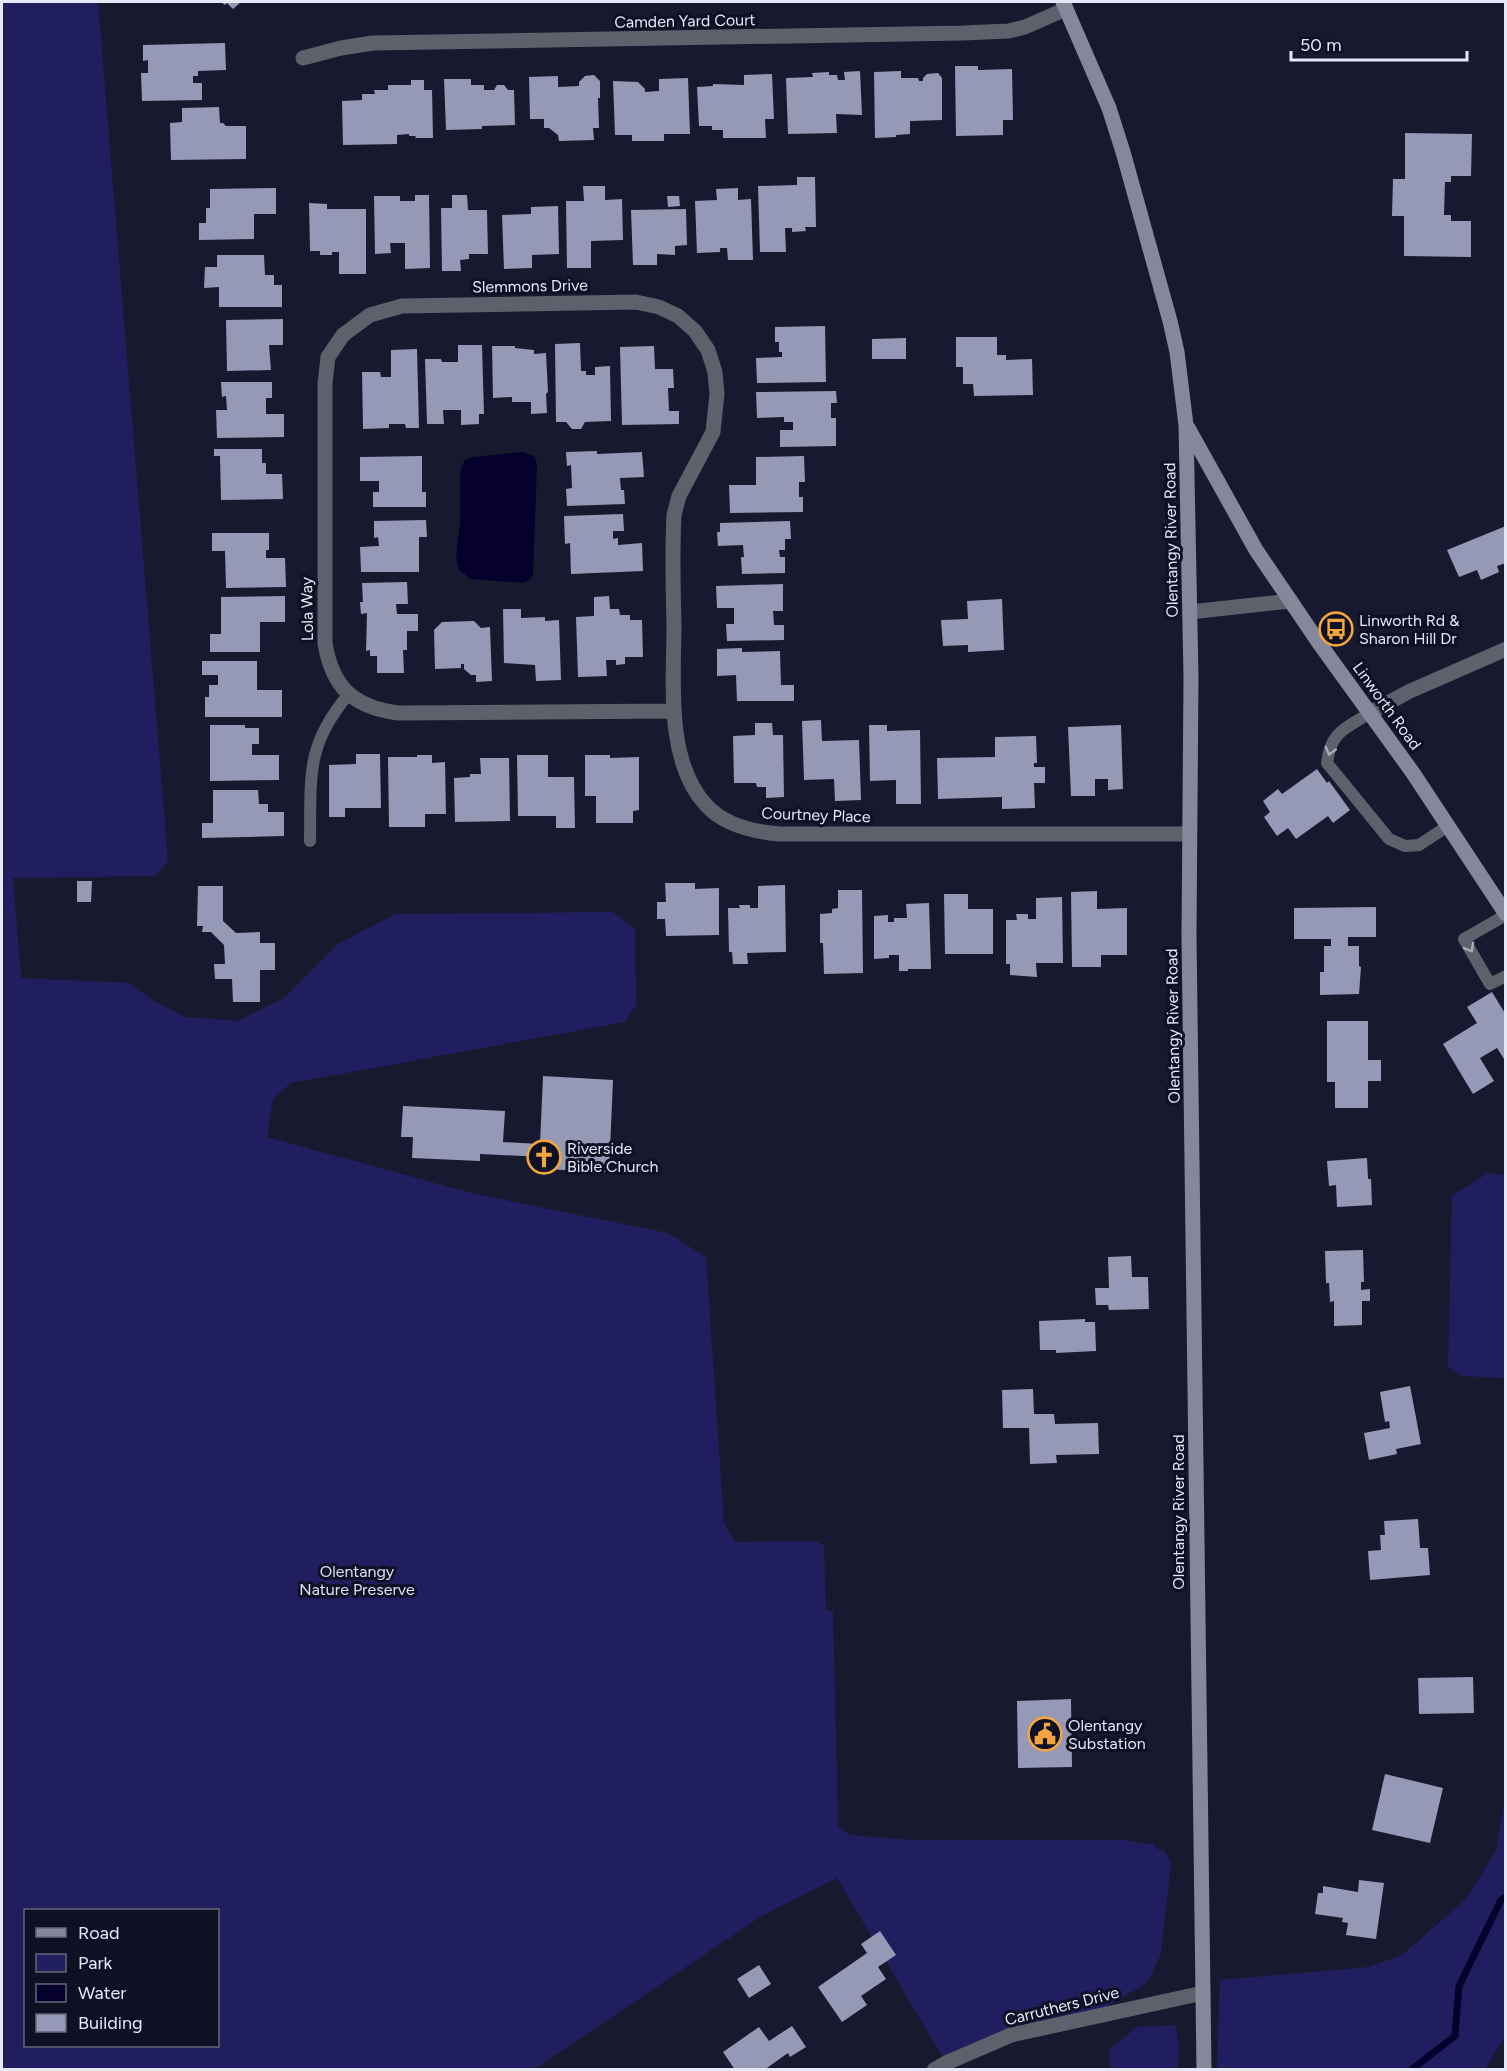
<svg xmlns="http://www.w3.org/2000/svg" width="1507" height="2071" viewBox="0 0 1507 2071" font-family="Figtree,sans-serif">
<rect width="100%" height="100%" fill="#17192e"/>
<path fill="#211e5f" fill-rule="evenodd" d="M2 2H98L168 861 155 876 13 878 21 978 130 983 154 1001 185 1017 238 1021 284 998 338 944 396 914 613 912 635 929 636 1005 625 1022 291 1083 273 1099 267 1137 475 1194 668 1233 706 1257 724 1523 735 1542 814 1541 824 1545 826 1610 833 1611 838 1826 850 1835 910 1840H1127L1144 1844H1154L1155 1848 1165 1851 1171 1864 1161 1954 1147 1983 1092 2015 946 2063 837 1878 760 1917 535 2069 2 2070ZM26 1910H218V2046H26Z
M1488 1173 1505 1175V1378L1461 1376 1448 1366 1452 1196Z
M1505 1797V2037L1485 2069H1217L1220 1980 1369 1967 1402 1955 1466 1899 1496 1851Z
M1175 2025 1179 2044 1178 2069H1111L1109 2050 1137 2027Z"/>
<path fill="#06002c" d="M523 452 535 457 537 465 533 575 529 580 523 583 471 579 459 570 456 556 460 523V475L463 464 465 460 473 457Z"/>
<g fill="none" stroke-linecap="round" stroke-linejoin="round">
<path stroke="#06002c" stroke-width="7" d="M1411 2070 1455 2036 1459 1986 1501 1900 1506 1897"/>
</g>
<path fill="#9599b5" d="M221 2H241L233 9 227 3 225 5Z
M225 43 226 70 198 71V76H193V83H202V100L142 101 141 73H148V60L143 61V45Z
M955 66H978V70L1012 69 1013 120H1003V135L956 136Z
M860 71 862 115 836 114 837 133 788 134 786 78 813 77 812 73 829 72V75H837L838 80H845L844 72Z
M901 71V78H918L919 81H923V78L927 74 938 73 942 78V120L910 121V134L896 135V137L875 138 874 72Z
M772 74 774 119H765L766 138H723V130H712V126H699L697 87 713 86V84L744 85V75Z
M594 75 600 81V98H598L599 128H593L594 140 559 141 558 135 549 128H544V119H530L529 77 558 76V87L579 86V82L585 76Z
M688 78 690 134H664V141H632V135H615L613 81 638 82 645 89V92L659 91V79Z
M444 79H471V85H484V90H494L497 85H504L508 90H514L515 125 482 126V129L446 130Z
M411 80H424V90H432L433 138H415L416 136H409V134L397 135V144L343 145 342 101 362 100V94H375L374 90H388V85H411Z
M219 107 220 123H223L226 126H246V159L171 160 170 123 182 122V108Z
M1405 133 1472 134 1471 176H1451V182H1445L1444 215H1451V221H1471V257L1404 256V216H1392L1393 179H1405Z
M797 177H815L816 227H805L806 231 792 232V228H785L786 252H760L758 186 797 185Z
M583 186H605V200L622 199 623 240 591 241V268H567L566 201H584Z
M276 188V214H254V239L199 240V223H206V208H210V189Z
M738 188V200L751 199 753 260H728L727 248H720V252L697 253 695 201 717 200 716 189Z
M415 195H429L430 268 405 269V243H390L391 253 375 254 374 196H400V201H415Z
M452 195H467L468 210H487L488 254H469V259L460 260 461 271H442L441 208H452Z
M667 196H679L680 206 668 207Z
M309 203 327 204V209H366V274H339V252H332V255H320V251H310Z
M558 206 559 254 532 255V268L504 269 502 215 531 214V207Z
M686 209 687 245 675 246V255L657 254V265H633L631 210Z
M217 255H264L265 275H274V285H282V307H219V287L204 288 205 267H217Z
M283 319V345H269L271 370 227 371 226 320Z
M825 326 826 382 757 383 756 358 782 357V352H779V342H775V327Z
M956 337H997V355H1006V360L1032 359 1033 395 974 396 973 384H963V367H956Z
M906 338V359H872V339Z
M580 343 581 371H586V375H595V367L610 366 611 421 585 422 581 429H572L566 422H556L555 344Z
M458 345H482L484 414H479V424L461 425V410H443L444 424H427L425 359H441L442 362H458Z
M492 346H515V348L534 350V354L546 353 548 392 546 394 547 413 531 414V402H512V397L493 398Z
M654 346 655 369H673L674 388H668L669 411H679V424L622 425 620 347Z
M417 349 419 428H406L405 424H389V428L363 429 362 372H380L381 377H391V350Z
M221 382H272V398H266V414H284V437L217 438 216 410H227L226 396 222 397Z
M836 391 837 403H831V418H836V446L780 447V430H793V422H784V417L757 418 756 392Z
M214 449H262V463H266V474H282L283 499 221 500 220 456H214Z
M597 451V454L642 452 644 477 620 478 621 490H624L625 504 567 506 566 489 572 488 571 465 567 466 566 452Z
M422 456V492H426V507H373V492H379V481H360V457Z
M804 456 805 482H799V497H803V512L730 513 729 485H756V457Z
M623 514 624 531H613V539L618 538V545L642 543 643 571 571 574 570 543 565 544 564 516Z
M426 520 427 537H419V572H361L360 547 379 546 378 537 374 538V521Z
M790 521 791 539H785V550H779L780 557H785V573L742 574 741 557H744L743 545 718 546 717 532H720V523Z
M1506 526V563L1497 566 1499 572 1481 580 1477 570 1459 577 1447 550Z
M212 533H269V550H266V558H285L286 587 226 588 225 551H212Z
M407 582 408 604H396L397 614H418V631H407V650H403L404 673H377V656H370V650L366 651 367 613 361 614 360 602H363L362 583Z
M783 584V611H773L774 625H784V640L727 641 726 624H734V608H717L716 586Z
M285 596V622H260V652H210V634H221V597Z
M609 596 610 609H619L620 615H630V620H642L643 657H625V664L616 665V660H606L607 676 578 677 576 617 594 616V597Z
M1002 599 1004 650 968 652V645L943 646 941 620 968 619 967 601Z
M503 609H521V618L545 617V621L559 620 561 680 536 681 535 665 504 663Z
M474 621 481 628 490 627 492 681 476 682V675H471L464 669V664H461V668L435 669 434 630 442 622Z
M742 648V652L780 651 781 685H794V701H737L736 675 717 676V649Z
M202 661H257V690H282V717H205V697H209V685H218V675H202Z
M821 720 822 741 859 740 861 800 835 801 834 779 804 780 802 721Z
M755 723H772L773 735H783L784 797 766 798V787H757L756 783H734L733 736 755 735Z
M210 725H245V728H259V744H252V755H279V780L210 781Z
M869 725H887V731L920 730 921 804H896V780L870 781Z
M1121 725 1123 789 1108 790V779H1095V796H1071L1068 727Z
M1036 736 1037 763H1034V767H1045V783H1034L1035 808 1002 809V797L938 799 937 758 995 757V737Z
M356 754H380L381 808H345V817H329V765L356 764Z
M417 755H432V763L445 762 446 814H425V827H389L388 757H417Z
M517 755H548V777H574L575 828H556V816H518Z
M585 755H610V758L639 757V810L633 811V823H596V796H585Z
M480 758H509L510 821 455 822 454 778 470 777V774H481Z
M1317 769 1327 783 1329 781 1350 810 1333 823 1328 816 1296 839 1288 828 1277 836 1264 817 1270 812 1263 801 1278 789 1282 794Z
M213 790H258L259 804H268V812H284V836L202 838V823H213Z
M77 881H92L91 902H77Z
M665 883H695V889L719 888V935L666 936 665 919H657V902H666Z
M785 885 786 952 747 953 748 964H733L732 952H729L728 908H740L739 905H750V908H758V886Z
M198 886H223V921L236 933 260 932V943H275V970H260V1002H233L232 979H215L214 964H225L224 945 211 932H202L203 926H197Z
M838 890H862L863 973 824 974 823 943H820V914L832 913V909L838 908Z
M1097 891V909L1127 908V955H1101V967H1072L1071 892Z
M944 894H968V909H993V954H945Z
M1062 897 1063 963H1036L1037 977 1010 975V964H1006V920H1017L1016 914H1028V919H1036V898Z
M929 903 931 969H908V971H899V955H889V958L874 959V916L888 915V922H894V918H907L906 904Z
M1376 907V937H1348V946H1359V966L1361 967 1359 994 1320 995V972H1324V946H1331V939H1294V908Z
M1492 992 1506 1015V1062L1497 1048 1480 1058 1494 1081 1473 1094 1443 1044 1477 1023 1467 1007Z
M1327 1021H1368V1060H1381V1081H1368V1108H1335V1082H1327Z
M543 1076 613 1080 609 1172 543 1169 544 1157 480 1154V1161L412 1158 413 1137H401L403 1106 505 1111 503 1142 540 1144Z
M1367 1158 1368 1179H1371L1372 1205 1337 1207 1336 1185 1329 1186 1327 1161Z
M1363 1250 1364 1282H1361V1290L1370 1289V1301H1362V1325L1334 1326V1301L1330 1302 1329 1283H1326L1325 1251Z
M1131 1256 1132 1277H1148L1149 1309 1109 1310 1108 1305H1096L1095 1288H1109L1108 1257Z
M1085 1319V1322H1095L1096 1351 1056 1353V1350H1040L1039 1321Z
M1410 1386 1421 1444 1396 1449 1397 1454 1369 1460 1364 1433 1390 1428 1389 1421 1385 1422 1380 1392Z
M1033 1389 1034 1414H1054L1055 1424 1098 1423 1099 1454 1056 1455 1057 1463 1030 1464 1029 1428H1003L1002 1390Z
M1418 1519 1420 1548H1428L1430 1575 1370 1580 1368 1551 1381 1550 1380 1535H1385L1384 1521Z
M1473 1677 1474 1713 1419 1714 1418 1678Z
M1071 1699 1072 1767 1018 1768 1017 1701Z
M1385 1774 1443 1788 1430 1843 1372 1830Z
M1359 1880 1384 1883 1376 1939 1346 1935 1348 1923 1342 1922 1343 1918 1315 1914 1318 1893H1323V1886L1358 1892Z
M880 1931 896 1955 878 1967 886 1979 861 1996 867 2005 842 2022 818 1987 867 1953 861 1944Z
M759 1965 771 1984 749 1998 737 1979Z
M792 2026 806 2047 790 2057 788 2053 764 2070H735L723 2052 759 2027 769 2041Z"/>
<g fill="none" stroke-linecap="round" stroke-linejoin="round">
<path stroke="#5e606b" stroke-width="12" d="M1370 713C1345 729 1331 731 1327 763L1389 839 1405 846 1419 845 1448 826
M310 841C311 778 305 746 348 695
M1506 915 1464 939 1490 984 1506 976"/>
<path stroke="#5e606b" stroke-width="15" d="M303 58 341 48 373 43 963 33 1009 31 1025 27 1066 9
M1190 612 1291 601
M674 711 398 713C353 707 332 687 325 643V383L328 357 343 335 370 315 402 306 636 302 659 307 678 316 695 331 708 350 715 372 717 394 713 432 679 496 674 515C672 551 673 588 674 624 674 680 665 761 706 805 724 825 754 832 780 834H1189
M1370 713 1408 692 1506 649
M934 2070 946 2063 1011 2035 1203 1993"/>
<path stroke="#85879a" stroke-width="15" d="M1063 2 1109 108 1123 152 1170 321 1177 352 1186 425 1191 677 1189 935 1204 2070
M1188 428 1256 550 1319 643 1413 773 1506 914"/>
</g>
<defs><path id="oneway-chevron" d="M-2-3.5L2.5 0L-2 3.5" fill="none" stroke-width="1.6" stroke-linecap="round" stroke-linejoin="round" transform="scale(1.5)"/></defs>
<g stroke="#a9abb8">
<use href="#oneway-chevron" transform="translate(1330 751) rotate(105)"/>
<use href="#oneway-chevron" transform="translate(1470 948) rotate(60)"/>
</g>
<defs>
<g id="bus-ring" transform="scale(1.725)"><circle r="9.5" fill="#0e1024" stroke="#f2a541" stroke-width="1.5"/><path d="M-5-6H5V4H4V6H2V4H-2V6H-4V4H-5ZM-3.5-4V0h7V-4ZM-3.5 1.2v1.5H-2V1.2ZM2 1.2v1.5H3.5V1.2Z" fill="#f2a541"/></g>
<g id="church-ring" transform="scale(1.725)"><circle r="9.5" fill="#0e1024" stroke="#f2a541" stroke-width="1.5"/><path d="M-1.2-6h2.4v3.5h3.3v2.4h-3.3V6h-2.4V-.1h-3.3v-2.4h3.3Z" fill="#f2a541"/></g>
<g id="civic-ring" transform="scale(1.725)"><circle r="9.5" fill="#0e1024" stroke="#f2a541" stroke-width="1.5"/><path d="M-.6-6.5H3V-4.5H.6V-3L4-1V1h2V6H-6V1h2V-1L-.6-3ZM-1.2 2.5V6h2.4V2.5Z" fill="#f2a541"/></g>
</defs>
<g fill-rule="evenodd">
<use href="#bus-ring" x="1336" y="629"/>
<use href="#church-ring" x="544" y="1157"/>
<use href="#civic-ring" x="1045" y="1734"/>
</g>
<g text-anchor="middle" dominant-baseline="central" stroke-width="6" stroke-linejoin="round" paint-order="stroke">
<g font-size="16" fill="#e6e8f7" stroke="#0e1024">
<text transform="translate(685 21) rotate(-1)">Camden Yard Court</text>
<text transform="translate(530 286) rotate(-1)">Slemmons Drive</text>
<text transform="translate(1171 540) rotate(-91)">Olentangy River Road</text>
<text transform="translate(307 609) rotate(-91)">Lola Way</text>
<text transform="translate(1387 706) rotate(54)">Linworth Road</text>
<text transform="translate(816 815) rotate(2)">Courtney Place</text>
<text transform="translate(1173 1026) rotate(-91)">Olentangy River Road</text>
<text transform="translate(1178 1512) rotate(-90)">Olentangy River Road</text>
<text transform="translate(1062 2006) rotate(-14)">Carruthers Drive</text>
</g>
<g font-size="16" fill="#e6e8f7" stroke="#0e1024" text-anchor="start">
<text x="1359" y="620">Linworth Rd &amp;<tspan x="1359" dy="18">Sharon Hill Dr</tspan></text>
<text x="567" y="1148">Riverside<tspan x="567" dy="18">Bible Church</tspan></text>
<text x="1068" y="1725">Olentangy<tspan x="1068" dy="18">Substation</tspan></text>
</g>
<g font-size="16" fill="#dde0f6" stroke="#0e1024">
<text x="357" y="1571">Olentangy<tspan x="357" dy="18">Nature Preserve</tspan></text>
</g>
</g>
<rect width="1507" height="2071" fill="none" stroke="#e6e8f7" stroke-width="6"/>
<rect x="24" y="1909" width="195" height="138" fill="#0e1024" stroke="#646678" stroke-width="1.5"/>
<rect x="36" y="1928" width="30" height="9" fill="#85879a" stroke="#646678" stroke-width="1.5"/>
<text x="78" y="1939" font-size="18" fill="#e6e8f7">Road</text>
<rect x="36" y="1954" width="30" height="18" fill="#211e5f" stroke="#646678" stroke-width="1.5"/>
<text x="78" y="1969" font-size="18" fill="#e6e8f7">Park</text>
<rect x="36" y="1984" width="30" height="18" fill="#06002c" stroke="#646678" stroke-width="1.5"/>
<text x="78" y="1999" font-size="18" fill="#e6e8f7">Water</text>
<rect x="36" y="2014" width="30" height="18" fill="#9599b5" stroke="#646678" stroke-width="1.5"/>
<text x="78" y="2029" font-size="18" fill="#e6e8f7">Building</text>
<path d="M1291 51v9h176v-9" fill="none" stroke="#e6e8f7" stroke-width="3"/>
<text x="1300" y="51" font-size="18" fill="#e6e8f7" stroke="#0e1024" stroke-width="4.5" paint-order="stroke">50 m</text>
</svg>
